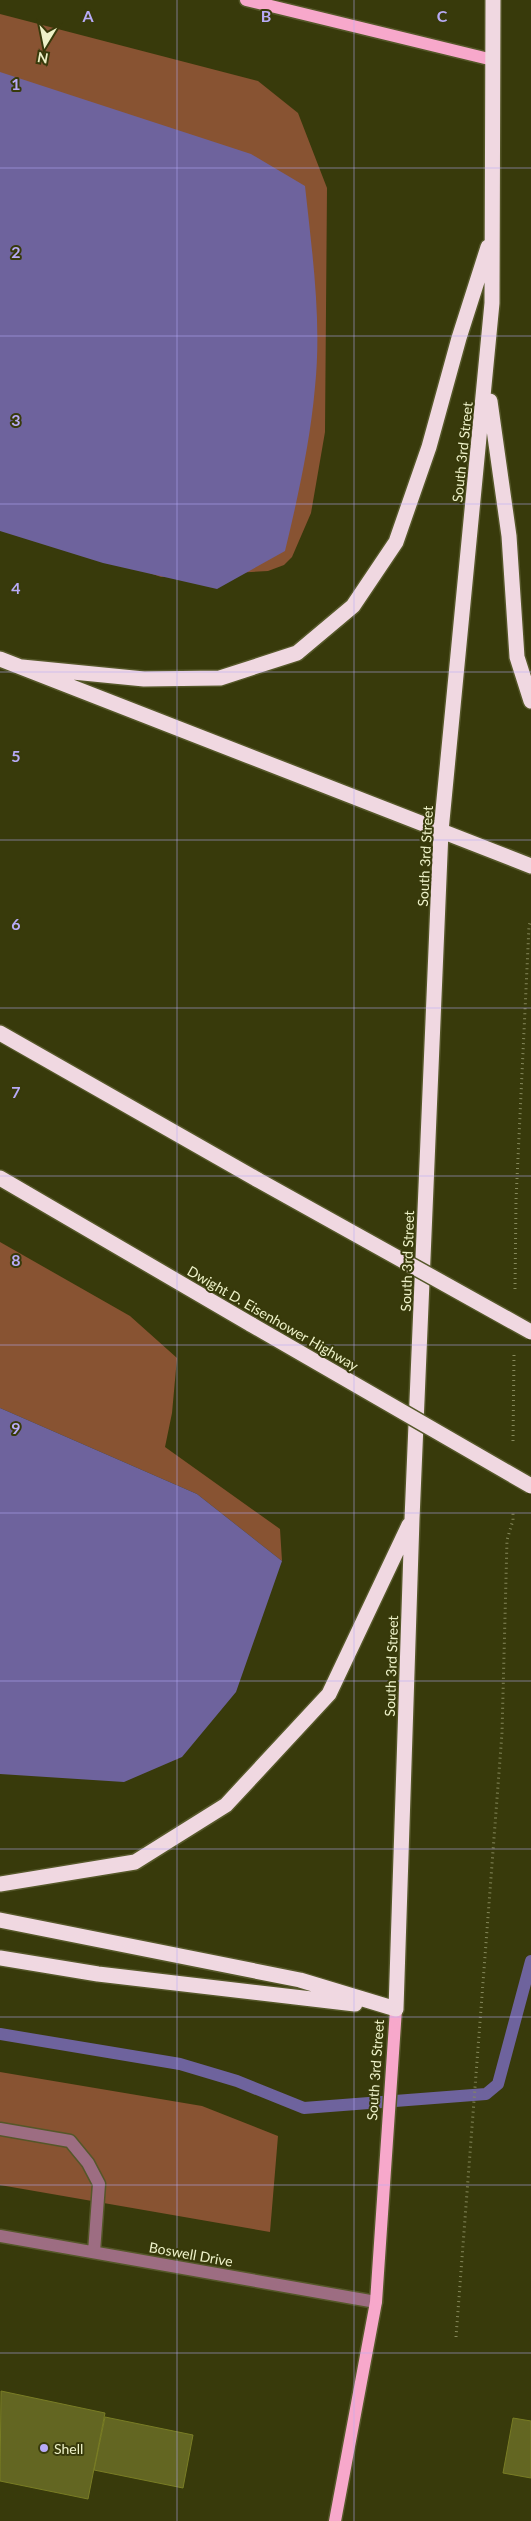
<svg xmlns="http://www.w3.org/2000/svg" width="531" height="2521" viewBox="0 0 531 2521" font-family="Lato,sans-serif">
<rect width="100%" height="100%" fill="#383a0b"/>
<path fill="#885332" d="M0 14 258 81 298 113 327 188 325 432 311 513 292 557 284 565 268 571 161 577 0 520Z
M0 1242 130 1316 177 1358 172 1413 165 1447 280 1529 282 1561 197 1494 0 1408Z
M0 2072 202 2106 278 2136 270 2232 0 2185Z"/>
<path fill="#6e639d" d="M0 72 251 154 305 186C312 252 322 320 315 387 310 443 298 497 285 551L217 589 103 563 0 531Z
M0 1408 197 1494 282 1561 236 1692 182 1757 124 1782 0 1774Z"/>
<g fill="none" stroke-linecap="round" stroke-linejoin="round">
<path stroke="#6e639d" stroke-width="12" d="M0 2034 180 2064 237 2081 304 2108 486 2094 498 2084 531 1961"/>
</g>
<path fill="#636622" stroke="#797d25" d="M1 2391 105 2413 88 2499 0 2481Z
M105 2417 193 2435 183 2488 94 2470Z
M513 2418 531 2421V2478L503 2473Z"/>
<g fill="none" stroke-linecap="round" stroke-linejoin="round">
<g stroke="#555729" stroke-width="15">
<path id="minor" d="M0 2129 70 2141 88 2163 99 2184 94 2252
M0 2236 376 2302"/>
</g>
<g stroke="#555729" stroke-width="15">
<path id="major" d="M246 0 493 60
M335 2521 376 2302 396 2009"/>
</g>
<g stroke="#555729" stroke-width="18">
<path id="highway" d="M490 401 509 536 517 657 531 701
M0 659 531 866
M22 667 144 679 220 678 297 653 353 606 396 542 429 447 459 338 488 247
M0 1033 258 1180
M0 1178 252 1325
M0 1884 135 1862 226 1805 329 1694 409 1525
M0 1920 300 1980 396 2009
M0 1958 98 1974 355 2004
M396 2009 412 1519 441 831 492 303 493 0"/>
</g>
<path stroke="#86895c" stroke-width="3" stroke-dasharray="1 4" stroke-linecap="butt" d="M515 1289 516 1200 529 926 531 920
M513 1441 514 1355
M456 2337 502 1733 507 1540 513 1520V1510"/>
<use href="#minor" stroke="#9d6d82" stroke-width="12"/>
<use href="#major" stroke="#f7a8cb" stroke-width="12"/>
<use href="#highway" stroke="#f0d8e1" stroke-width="15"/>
<g stroke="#555729" stroke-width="18" stroke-linecap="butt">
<path id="highway-bridge" d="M258 1180 531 1332
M252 1325 531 1486"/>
</g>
<use href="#highway-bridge" stroke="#f0d8e1" stroke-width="15"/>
</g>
<path fill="none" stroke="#b8abf7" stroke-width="1" stroke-opacity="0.55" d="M177 0V2521M354 0V2521M0 168H531M0 336H531M0 504H531M0 672H531M0 840H531M0 1008H531M0 1176H531M0 1345H531M0 1513H531M0 1681H531M0 1849H531M0 2017H531M0 2185H531M0 2353H531"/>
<circle fill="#b8abf7" stroke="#383a0b" stroke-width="2" cx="44" cy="2448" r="5"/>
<g text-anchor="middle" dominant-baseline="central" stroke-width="4" stroke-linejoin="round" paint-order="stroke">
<g font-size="14" fill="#eef2c9" stroke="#383a0b">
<text transform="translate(462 452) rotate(-84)">South 3rd Street</text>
<text transform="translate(425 856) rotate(-87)">South 3rd Street</text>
<text transform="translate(407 1261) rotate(-88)">South 3rd Street</text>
<text transform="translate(273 1318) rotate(30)">Dwight D. Eisenhower Highway</text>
<text transform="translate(391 1666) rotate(-88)">South 3rd Street</text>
<text transform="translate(375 2070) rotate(-86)">South 3rd Street</text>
<text transform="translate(191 2254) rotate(10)">Boswell Drive</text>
</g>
<g font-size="14" fill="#eef2c9" stroke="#383a0b" text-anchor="start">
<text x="54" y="2448">Shell</text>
</g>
</g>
<g font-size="16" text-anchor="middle" font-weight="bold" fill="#b8abf7" stroke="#383a0b" stroke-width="4" stroke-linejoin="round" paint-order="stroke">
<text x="88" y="22">A</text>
<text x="266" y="22">B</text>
<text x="442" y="22">C</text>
<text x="16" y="90">1</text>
<text x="16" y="258">2</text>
<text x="16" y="426">3</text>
<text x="16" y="594">4</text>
<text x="16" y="762">5</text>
<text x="16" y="930">6</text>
<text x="16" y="1098">7</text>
<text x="16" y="1266">8</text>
<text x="16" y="1434">9</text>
</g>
<g transform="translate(45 45) rotate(190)" stroke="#383a0b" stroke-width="4" paint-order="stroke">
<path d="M0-4L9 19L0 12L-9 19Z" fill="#eef2c9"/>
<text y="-8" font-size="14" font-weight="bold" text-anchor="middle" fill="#eef2c9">N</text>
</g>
</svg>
